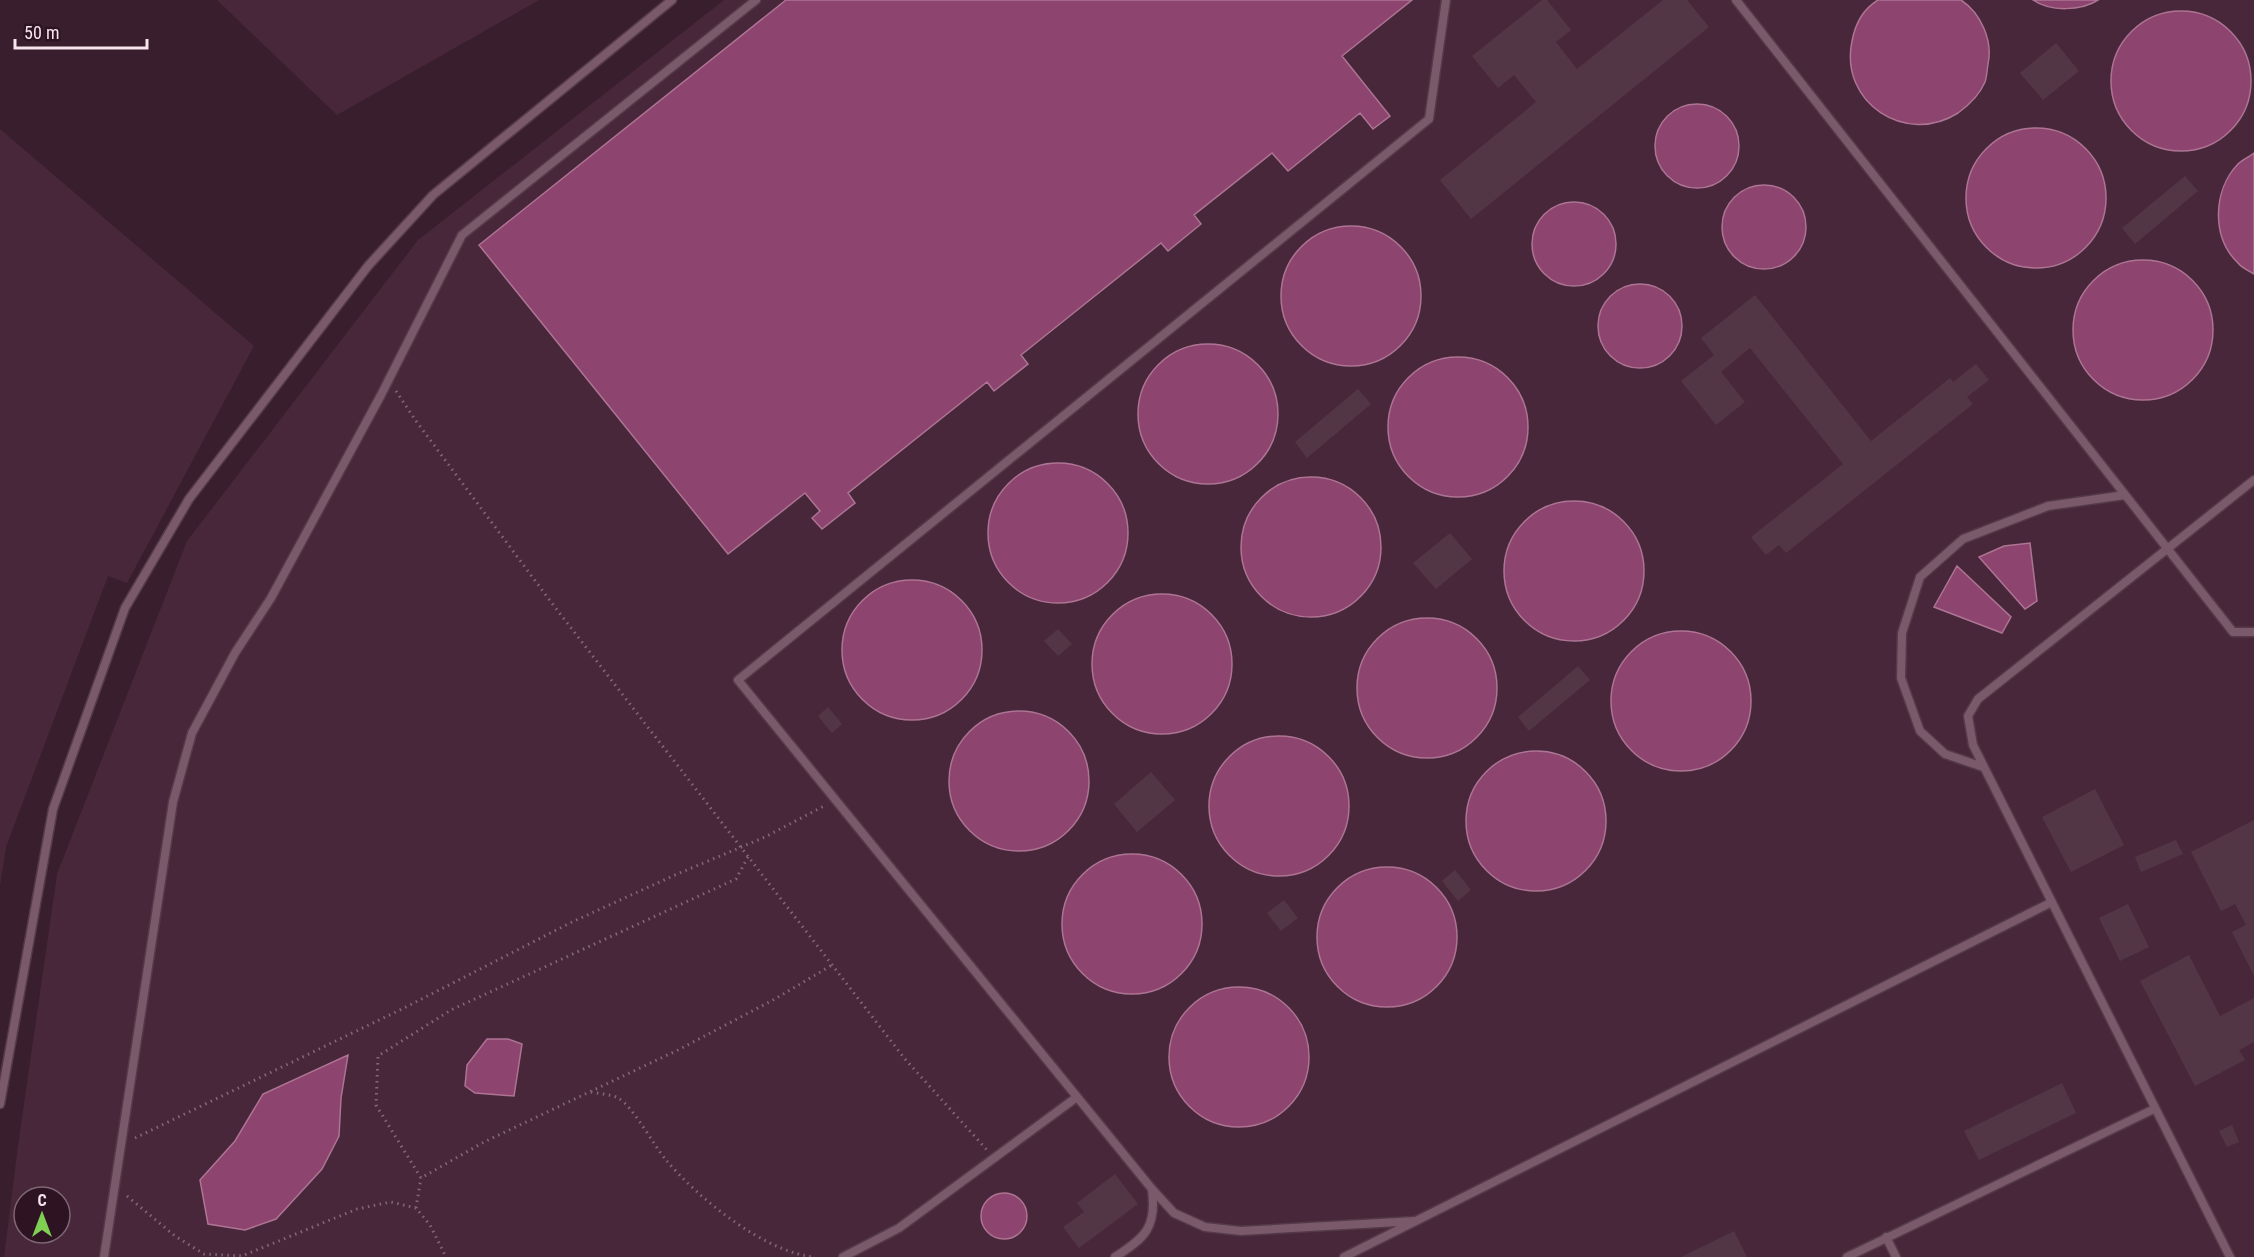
<svg xmlns="http://www.w3.org/2000/svg" width="2254" height="1257" viewBox="0 0 2254 1257" font-family="'Roboto Condensed',sans-serif">
<rect width="100%" height="100%" fill="#391e2d"/>
<path fill="#48273a" fill-rule="evenodd" d="M217 0H539L337 115Z
M724 0H2254V1257H4L18 1146 57 874 187 541 418 240ZM24 1197H60V1233H24Z
M0 129 254 346 127 583 108 576 6 847 0 886Z"/>
<path fill="#8d446e" stroke="#ad7494" stroke-width="1.5" d="M786 0H1412L1342 56 1390 116 1373 129 1360 113 1288 171 1272 153 1194 215 1201 224 1168 251 1161 243 1021 355 1028 364 994 391 987 382 848 493 855 503 822 529 812 518 820 511 805 493 728 554 479 245Z
M1878 0H1961C1981 13 1993 41 1988 64 1987 70 1987 76 1985 82 1980 94 1969 105 1958 113 1906 146 1839 103 1852 41 1855 25 1863 9 1878 0Z
M2033 0H2098C2081 11 2050 12 2033 0Z
M2111 81a70 70 0 1 1 140 0a70 70 0 1 1-140 0Z
M1655 146a42 42 0 1 1 84 0a42 42 0 1 1-84 0Z
M1966 198a70 70 0 1 1 140 0a70 70 0 1 1-140 0Z
M2254 153V274C2249 271 2242 268 2238 263 2211 237 2213 190 2238 164 2242 160 2249 157 2254 153Z
M1722 227a42 42 0 1 1 84 0a42 42 0 1 1-84 0Z
M1532 244a42 42 0 1 1 84 0a42 42 0 1 1-84 0Z
M1281 296a70 70 0 1 1 140 0a70 70 0 1 1-140 0Z
M2073 330a70 70 0 1 1 140 0a70 70 0 1 1-140 0Z
M1598 326a42 42 0 1 1 84 0a42 42 0 1 1-84 0Z
M1138 414a70 70 0 1 1 140 0a70 70 0 1 1-140 0Z
M1388 427a70 70 0 1 1 140 0a70 70 0 1 1-140 0Z
M988 533a70 70 0 1 1 140 0a70 70 0 1 1-140 0Z
M1241 547a70 70 0 1 1 140 0a70 70 0 1 1-140 0Z
M1504 571a70 70 0 1 1 140 0a70 70 0 1 1-140 0Z
M2030 543 2037 601 2025 609 1979 557 2004 546Z
M1957 566 2011 617 2002 633 1934 607Z
M842 650a70 70 0 1 1 140 0a70 70 0 1 1-140 0Z
M1092 664a70 70 0 1 1 140 0a70 70 0 1 1-140 0Z
M1357 688a70 70 0 1 1 140 0a70 70 0 1 1-140 0Z
M1611 701a70 70 0 1 1 140 0a70 70 0 1 1-140 0Z
M949 781a70 70 0 1 1 140 0a70 70 0 1 1-140 0Z
M1209 806a70 70 0 1 1 140 0a70 70 0 1 1-140 0Z
M1466 821a70 70 0 1 1 140 0a70 70 0 1 1-140 0Z
M1062 924a70 70 0 1 1 140 0a70 70 0 1 1-140 0Z
M1317 937a70 70 0 1 1 140 0a70 70 0 1 1-140 0Z
M1169 1057a70 70 0 1 1 140 0a70 70 0 1 1-140 0Z
M487 1039H508L522 1044 514 1096 475 1093 465 1086 467 1065Z
M348 1055 341 1098 339 1136 322 1169 276 1219 245 1230 208 1224 200 1180 235 1141 263 1094Z
M981 1216a23 23 0 1 1 46 0a23 23 0 1 1-46 0Z"/>
<path fill="#533646" d="M1542 0H1547L1571 30 1556 42 1577 69 1663 0H1687L1709 27 1471 219 1440 180 1536 102 1514 75 1498 88 1472 56Z
M2056 43 2079 71 2043 100 2020 73Z
M2185 176 2198 191 2135 244 2122 228Z
M1755 295 1871 441 1950 378 1953 382 1976 364 1989 380 1967 397 1973 404 1786 553 1779 545 1766 555 1751 537 1843 464 1750 348 1721 372 1745 402 1716 425 1681 381 1714 355 1701 338Z
M1358 389 1371 404 1307 458 1295 442Z
M1450 533 1472 559 1436 589 1413 563Z
M1058 629 1072 644 1058 656 1044 641Z
M1578 666 1590 680 1529 731 1518 717Z
M828 707 842 724 832 733 818 716Z
M1151 772 1175 800 1137 832 1114 804Z
M2095 789 2124 845 2071 872 2042 817Z
M2254 820V976L2232 932 2246 925 2235 904 2221 911 2191 852Z
M2176 840 2183 854 2141 872 2135 857Z
M1455 870 1471 890 1458 901 1442 881Z
M1284 900 1298 918 1281 931 1267 913Z
M2128 904 2149 947 2120 961 2099 918Z
M2189 955 2220 1016 2254 998V1042L2239 1050 2245 1060 2195 1086 2140 981Z
M2062 1083 2076 1113 1979 1160 1964 1131Z
M2232 1125 2239 1142 2227 1147 2219 1131Z
M1115 1174 1138 1204 1079 1248 1063 1227 1084 1212 1077 1203Z
M1734 1231 1747 1257H1681Z"/>
<g fill="none" stroke-linecap="round" stroke-linejoin="round">
<g stroke="#543a48" stroke-width="11">
<path id="lane" d="M1736 0 2233 632H2254
M1983 767 1945 754 1920 731 1901 678 1902 633 1920 577 1963 539 2048 506 2125 495
M0 1104 53 809 125 608 189 499 368 266 433 195 672 0
M1415 1221 1241 1231 1205 1227 1174 1213 1152 1189 738 680 1429 119 1446 0
M1886 1237 1896 1257
M104 1257 173 802 192 733 235 653 271 598 381 395 462 235 756 0
M843 1257 899 1228 1077 1097
M1115 1257C1145 1238 1157 1227 1152 1190
M1344 1257 2052 902
M1847 1257 2154 1109
M2230 1257 1973 745 1968 716 1978 699 2254 480"/>
</g>
<path stroke="#816976" stroke-width="3" stroke-dasharray="1.5 4.5" stroke-linecap="butt" d="M396 391 416 421 554 606 905 1059 987 1150
M748 857 736 879 451 1010 378 1056 376 1105 421 1178 484 1142 678 1050 775 999 832 965
M591 1092C599 1094 611 1094 618 1098 633 1106 654 1146 666 1160 698 1198 764 1252 814 1257
M135 1138 404 1008 572 922 675 875 765 837 824 806
M127 1196 175 1236 204 1254 242 1256 357 1209 391 1202 416 1208 430 1225 446 1257
M416 1208 421 1178"/>
<use href="#lane" stroke="#7a596a" stroke-width="8"/>
</g>
<g transform="translate(42 1215)"><circle r="28" fill="#2e1423" stroke="#7e6774" stroke-width="1.5"/>
<path d="M0-4.5L10 22L0 15L-10 22Z" fill="#7fd052"/>
<text y="-9" font-size="16" font-weight="bold" text-anchor="middle" fill="#f7e4ed">С</text>
</g>
<path d="M15 39v9h132v-9" fill="none" stroke="#f7e4ed" stroke-width="3"/>
<text x="24" y="39" font-size="18" fill="#f7e4ed" stroke="#2e1423" stroke-width="4.5" paint-order="stroke">50 m</text>
</svg>
